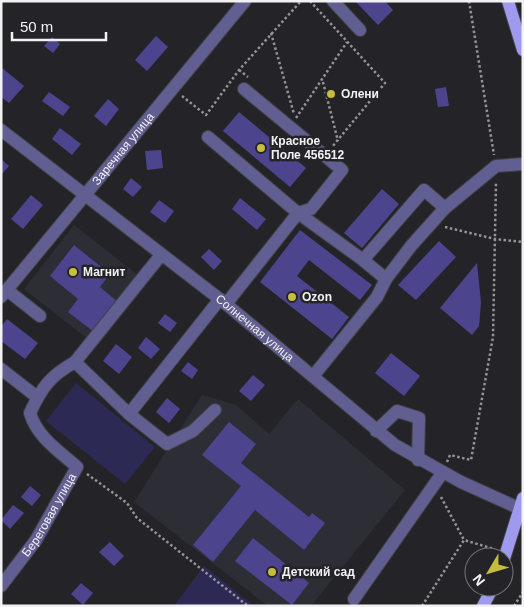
<svg xmlns="http://www.w3.org/2000/svg" width="524" height="607" viewBox="0 0 524 607" font-family="Helvetica,sans-serif">
<rect width="100%" height="100%" fill="#242428"/>
<path fill="#2d2d36" d="M74 225 138 275 88 339 24 289Z
M202 395 236 405 269 434 298 399 405 490 311 606H268L134 502Z"/>
<path fill="#2d2955" d="M76 383 155 447 125 484 46 421Z
M204 566 254 606H174Z"/>
<path fill="#4d448e" d="M355 1H385L393 10 378 25Z
M156 36 168 47 147 71 135 60Z
M52 37 60 44 53 53 44 46Z
M1 67 24 86 9 103 1 97Z
M446 87 449 106 438 107 435 89Z
M49 92 70 107 63 116 42 101Z
M108 99 119 109 106 126 94 116Z
M239 112 306 168 290 187 223 131Z
M60 128 81 144 72 155 52 139Z
M161 150 163 168 147 170 145 151Z
M1 159 9 166 1 175Z
M131 178 142 187 133 197 123 189Z
M382 189 399 204 362 248 344 233Z
M31 195 43 205 23 229 11 219Z
M240 198 266 219 257 230 232 209Z
M159 200 174 211 165 223 150 212Z
M300 230 372 285 360 300 309 260 297 276 349 317 332 339 260 282Z
M439 241 456 257 416 300 398 285Z
M74 245 110 274 100 287 118 302 94 332 68 312 78 299 50 276Z
M209 249 222 261 214 270 201 257Z
M477 263 481 303 479 326 472 335 440 308Z
M165 314 177 323 170 332 158 323Z
M7 319 38 343 25 359 1 341V327Z
M146 337 160 349 151 359 138 348Z
M116 344 132 357 119 374 103 361Z
M391 353 420 376 404 396 375 373Z
M188 362 198 370 192 379 181 371Z
M253 375 265 385 251 401 239 391Z
M167 398 180 409 169 423 156 412Z
M229 422 256 444 241 463 309 517 312 513 325 523 304 550 255 510 213 562 193 545 241 486 202 455Z
M30 486 41 495 32 506 21 497Z
M13 505 24 513 10 529 1 520Z
M253 538 309 583 292 605 235 561Z
M110 542 124 556 114 566 99 552Z
M81 583 93 593 83 605 71 594Z"/>
<g fill="none" stroke-linecap="round" stroke-linejoin="round">
<g stroke="#414145" stroke-width="14">
<g id="minor">
<path d="M333 1 360 30"/>
<path d="M244 89 342 170 311 209 298 213"/>
<path id="s1" d="M1 130 226 304 395 445 461 482 523 510"/>
<path d="M208 137 298 213 226 304"/>
<path d="M298 213 363 260"/>
<path d="M386 279 363 260 424 190 445 208"/>
<path d="M7 290 40 316"/>
<path id="s2" d="M1 297 245 1"/>
<path d="M75 362 129 414 167 444 193 431 215 410"/>
<path d="M1 369 37 397"/>
<path d="M314 375 377 297 386 279 411 246 445 208 496 166 523 164"/>
<path d="M129 414 220 299"/>
<path d="M376 431 397 411 419 418 418 460"/>
<path id="s3" d="M1 586 36 540 77 467C59 451 37 437 30 413 42 387 50 376 75 362L161 255"/>
<path d="M354 599 443 472"/>
</g>
</g>
<g stroke="#414145" stroke-width="14">
<path id="major" d="M508 1 523 50
M504 559 523 498
M483 606 493 587"/>
</g>
<path stroke="#949497" stroke-width="2.5" stroke-dasharray="2.5 2.5" stroke-linecap="butt" d="M310 1 385 83 332 147
M469 1 494 155
M271 33 294 114
M239 70 248 77
M323 82 338 141
M182 96 206 115 239 70 301 1
M296 118 347 42
M445 227 495 239 523 242
M447 462 450 455 471 460 493 337 496 183
M87 474 127 503 137 518 248 606
M441 497 464 540
M422 606 464 540 494 549
M514 606 523 592"/>
<use href="#minor" stroke="#615e91" stroke-width="12"/>
<use href="#major" stroke="#a09aee" stroke-width="12"/>
</g>
<g fill="#c4bd3e" stroke="#242428" stroke-width="2">
<circle cx="331" cy="94" r="5"/>
<circle cx="261" cy="148" r="5"/>
<circle cx="73" cy="272" r="5"/>
<circle cx="292" cy="297" r="5"/>
<circle cx="272" cy="572" r="5"/>
</g>
<g text-anchor="middle" dominant-baseline="central" stroke-width="5" stroke-linejoin="round" paint-order="stroke">
<g font-size="12" font-weight="bold" fill="#f2f2f4" stroke="#242428" text-anchor="start">
<text x="341" y="94">Олени</text>
<text x="271" y="141">Красное<tspan x="271" dy="14">Поле 456512</tspan></text>
<text x="83" y="272">Магнит</text>
<text x="302" y="297">Ozon</text>
<text x="282" y="572">Детский сад</text>
</g>
<g font-size="12" fill="#f2f2f4" stroke="#242428">
<text stroke="none"><textPath href="#s2" startOffset="192">Заречная улица</textPath></text>
<text stroke="none"><textPath href="#s1" startOffset="322">Солнечная улица</textPath></text>
<text stroke="none"><textPath href="#s3" startOffset="86">Береговая улица</textPath></text>
</g>
</g>
<rect width="524" height="607" fill="none" stroke="#f2f2f4" stroke-width="5"/>
<g transform="translate(489 572) rotate(232)"><circle r="24" fill="#242428" stroke="#76767a"/>
<path d="M0-4L9 19L0 12L-9 19Z" fill="#c4bd3e"/>
<text y="-8" font-size="14" font-weight="bold" text-anchor="middle" fill="#f2f2f4">N</text>
</g>
<path d="M12 32v8h94v-8" fill="none" stroke="#f2f2f4" stroke-width="2.5"/>
<text x="20" y="32" font-size="15" fill="#f2f2f4" stroke="#242428" stroke-width="4" paint-order="stroke">50 m</text>
</svg>
